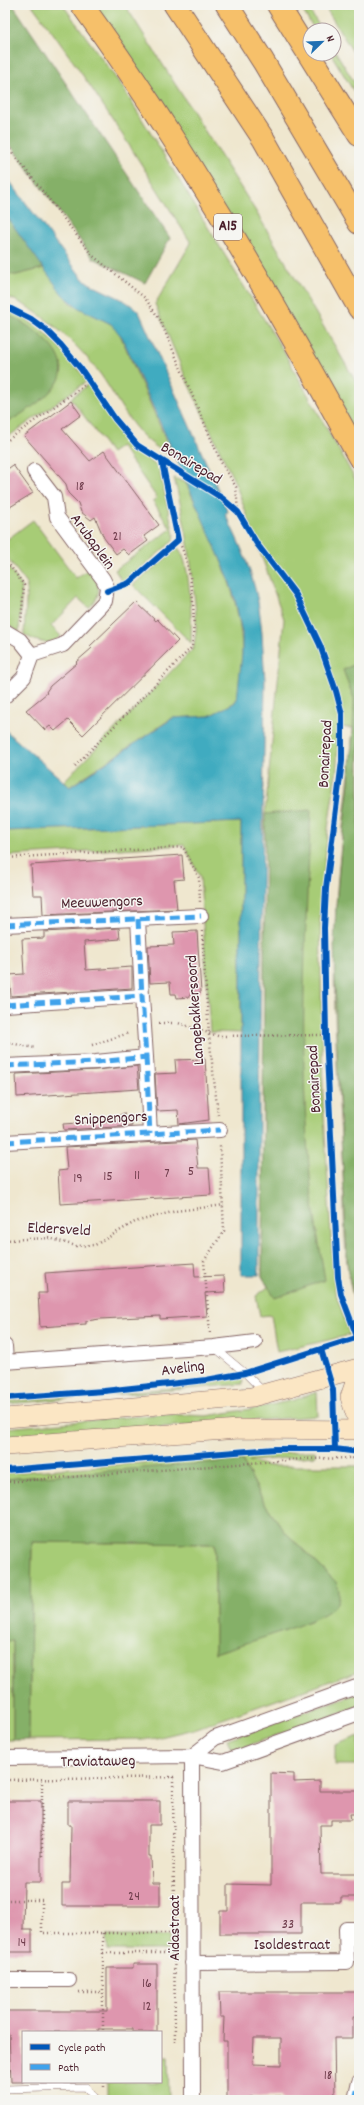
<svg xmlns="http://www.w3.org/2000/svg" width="364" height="2105" viewBox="0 0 364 2105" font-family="Dekko,sans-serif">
<rect width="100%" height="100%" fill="#f6f6f2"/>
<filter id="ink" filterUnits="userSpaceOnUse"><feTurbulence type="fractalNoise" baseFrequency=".025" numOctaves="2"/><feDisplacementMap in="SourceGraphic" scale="8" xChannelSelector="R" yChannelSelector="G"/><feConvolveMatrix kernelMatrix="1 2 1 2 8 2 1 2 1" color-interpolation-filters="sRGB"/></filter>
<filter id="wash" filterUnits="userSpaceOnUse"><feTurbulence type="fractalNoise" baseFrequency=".012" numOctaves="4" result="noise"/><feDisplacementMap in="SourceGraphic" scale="16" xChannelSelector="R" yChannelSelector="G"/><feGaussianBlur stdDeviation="0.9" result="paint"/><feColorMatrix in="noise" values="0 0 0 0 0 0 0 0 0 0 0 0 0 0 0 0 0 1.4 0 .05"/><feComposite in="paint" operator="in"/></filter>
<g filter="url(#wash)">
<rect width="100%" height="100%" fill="#efe7cf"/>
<path fill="#a7cc76" stroke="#787650" d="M32 5H63L123 88 284 352 359 486V1316C342 1273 345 1218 343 1172 338 1084 331 994 336 906 339 846 349 788 353 728L338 727 337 768 328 828 320 914 323 1098 333 1272 335 1291 350 1335 277 1352 271 1315 260 1316 256 1296 268 1287 262 1276 265 814 284 619 236 485 188 383 155 304 191 243C140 162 90 81 32 5Z
M90 5H125L255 210 359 387V443Z
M299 5H306L322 30H315Z
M324 5H359V62Z
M334 49 359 90V100L331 54H334Z
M44 268 70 303 111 324 118 330 173 456C135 440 123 407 101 375 80 346 39 308 5 296V270L16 275Z
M5 310C36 318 69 355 87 381L5 439Z
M89 384 126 438 135 449 159 468 174 535 173 541 123 583 115 570 171 529 153 501 157 498 121 446 111 453 71 398Z
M174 478 186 483C218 553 256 619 237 699L234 703 209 716 172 718 69 787 64 781 193 649C198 630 196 613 194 594 191 554 184 516 174 478Z
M33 520 76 578 89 569C100 584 103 594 89 608L78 598 51 626 61 636C49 648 37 641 24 635L27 584 5 555V541Z
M178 548C191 560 192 625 191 643L133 585Z
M5 563 22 586 19 632 5 623Z
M241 822V1033L210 1032 200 877 184 845 5 856V831Z
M242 1377 243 1384 5 1404V1401L186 1387Z
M317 1392 318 1416 5 1438V1428L163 1414 206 1416 257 1408 294 1400Z
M306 1451H315V1456L249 1461 269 1466H357L359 1471V1671L194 1729 152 1739 29 1740 32 1542 215 1544V1653L309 1621 333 1607 336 1582 285 1532 264 1502 243 1461 5 1479V1473Z
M5 1641H13V1740H5Z
M359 1693V1706L232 1751 227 1739Z
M359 1736V1765H335V1745Z
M106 1936H169V1950H107Z
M161 2057H168L169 2100H107V2082H161Z"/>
<path fill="#85b067" stroke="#686849" d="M5 5H13L170 238 145 283 93 258 5 138Z
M5 214 44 268 16 275H12L5 270Z
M5 313C27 324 79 354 56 385 43 402 23 413 5 424Z
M359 662V1316L348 1273 338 1072 334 944 336 907 341 847 349 784 353 728 354 699 343 670Z
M311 810C305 935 298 1062 311 1187 314 1218 320 1249 325 1280L275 1298 262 1276 265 814Z
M242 1460 264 1502 285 1532 336 1582C340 1590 341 1599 334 1607 316 1624 241 1644 215 1653V1544L32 1542 29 1740H13V1641H5V1479Z"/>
<path fill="#41abc0" stroke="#466576" d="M5 175 83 279C100 292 124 296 139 312L228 512 225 514C241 545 256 580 260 615 263 636 263 658 265 680L259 1099V1275H241V822L5 831V730L70 787 173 718 209 716 234 703 237 699 242 654V633L235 599 227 574 122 337 111 324 79 308 62 294 5 214Z"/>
<g id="blocks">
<path fill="#de96ae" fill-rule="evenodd" d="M71 401 81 415 62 429 90 461 104 451 159 525 144 536 148 541 129 555 123 549 116 554 104 538 95 517 91 520 81 512 78 503 68 493 66 484 24 436Z
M13 465 33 493 5 510V471Z
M136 602 156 621 157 619 178 641 83 735 68 720 55 731 50 726 45 730 26 710 47 693 46 692 50 686 77 663 76 662 92 648 90 646Z
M182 855 184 879 174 880 177 909 43 915 42 895H33L31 865Z
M119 928 120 939 84 942 86 970 132 967V988L11 996 9 975 24 974 22 939 44 938V932Z
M197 931 201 992 191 993 189 997 177 998 176 994H171L170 982 150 983 148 946 174 945 173 932Z
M205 1059 209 1120 179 1124 178 1110 157 1111 155 1074 176 1073 175 1060Z
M137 1066 139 1089 17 1097 16 1074 96 1070Z
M124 1113 125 1120 131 1119 132 1126 64 1130 63 1124 107 1121Z
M195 1140 198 1168H209L211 1195 60 1204 58 1171 67 1170 65 1147Z
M194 1263 195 1277 224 1276 225 1292 205 1293 207 1316 160 1319V1316L100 1319 86 1321V1324L40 1327 38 1293H47L45 1273Z
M271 1773 294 1774V1782L320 1781V1791H359V1814H350L351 1820H331V1825H320L321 1874H359V1897H341V1902H301V1934H220V1911H228V1884L271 1885Z
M5 1801H41V1882H24L23 1929H32V1952H5Z
M68 1801H160V1825H149V1856H151L152 1883H160V1906H62V1884H70L71 1825H68Z
M133 1964H157V2032H133V2029H98V2032H23V2082H11L9 2034H5V2011H107V1968H133Z
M219 1992H357L356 2017H353V2038H334L335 2100 281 2099V2096L250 2097V2100H227V2041H223L224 2017H220ZM254 2038H281V2065L253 2064Z"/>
</g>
</g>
<g filter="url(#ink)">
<use href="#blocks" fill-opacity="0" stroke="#846564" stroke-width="1"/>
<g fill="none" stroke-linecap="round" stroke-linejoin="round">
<g stroke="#846564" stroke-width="8">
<path id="lane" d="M215 1348 245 1373 264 1392
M5 2089 86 2087 96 2100"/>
</g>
<g stroke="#846564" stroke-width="16">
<path id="street" d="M5 631 20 640 32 655 63 645 105 601 107 587 103 579 57 517 54 497 34 471
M5 696 24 677 32 655
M138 919 142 996
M5 925 201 916
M5 1005 142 996 146 1057 96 1062 5 1066
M146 1057 150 1134
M5 1142 220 1130
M5 1346 6 1362
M5 1362 214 1347 255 1342
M192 1756 193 2100
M192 1756 215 1738 359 1686
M5 1758 192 1756 223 1762 359 1713
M192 1963 347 1962 346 1929H359
M5 1980H69
M355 2100 359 2082"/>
</g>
<g stroke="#846564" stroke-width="20">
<path id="secondary" d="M359 1371 350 1397 359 1425
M5 1418 252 1397 359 1368
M5 1446 239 1429 359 1430"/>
</g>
<g stroke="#846564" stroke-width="24">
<path id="highway" d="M82 5C186 148 274 302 359 457
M175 5 264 140 359 308
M227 5 263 61 359 223
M278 5 359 135"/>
</g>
<path stroke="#846564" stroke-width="2.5" stroke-dasharray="1 3" stroke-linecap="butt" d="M5 143 92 255 145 298 160 320 221 462 236 487 238 512
M5 442 90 381
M5 559 24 585 21 622
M75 766 192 647C196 616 193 567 178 540
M5 858 183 847 199 878 200 902
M202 931 209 1035 218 1115
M159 1023H178L218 1036 326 1035
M5 1042 35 1048
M92 1045 129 1033
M5 1240 49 1238 76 1246 95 1245 135 1222 176 1211 224 1205
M210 1333 204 1261 224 1231 220 1146
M5 1482 302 1459 352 1458 359 1460
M173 1777 175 2045
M5 1780 174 1777
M42 1856V1780
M5 1900H42V1933H174
M103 1933V2032
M103 1953H174
M79 1992H103
M104 2082V2089"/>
<use href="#lane" stroke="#fff" stroke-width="7"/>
<use href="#street" stroke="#fff" stroke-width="14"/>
<use href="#secondary" stroke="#fbe6c4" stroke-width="19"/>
<use href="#highway" stroke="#f6c06b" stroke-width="22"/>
<path stroke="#40a2eb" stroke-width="5" stroke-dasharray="10 5" stroke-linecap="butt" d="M138 919 142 996
M5 925 201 916
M5 1005 142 996 146 1057 96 1062 5 1066
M146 1057 150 1134
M5 1142 220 1130
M355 2100 359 2082"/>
<g stroke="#f6f6f2" stroke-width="8">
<path id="cycleway" d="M5 306 31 319 46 330 60 344 81 369 115 419 137 445 222 498 238 512 257 544 296 595 320 645 336 691 342 714V761L326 888 324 928 326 1035 338 1277 341 1294 359 1342
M107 591 129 583 178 540 162 462
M321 1349 333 1390 335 1449
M5 1398 104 1391 206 1380 245 1373 359 1337
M5 1470 275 1449H335L359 1452"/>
</g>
<use href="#cycleway" stroke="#0057b8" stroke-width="6"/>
</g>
</g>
<g text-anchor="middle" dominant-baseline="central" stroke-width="3" stroke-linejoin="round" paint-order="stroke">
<g font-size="14" fill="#6f3d4c">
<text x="80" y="487">18</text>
<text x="117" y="537">21</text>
<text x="191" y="1172">5</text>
<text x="167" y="1174">7</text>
<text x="137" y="1176">11</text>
<text x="108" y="1177">15</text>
<text x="78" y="1179">19</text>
<text x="134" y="1897">24</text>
<text x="288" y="1925">33</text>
<text x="22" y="1943">14</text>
<text x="147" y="1984">16</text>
<text x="147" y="2007">12</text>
<text x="328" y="2076">18</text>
</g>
<rect fill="#f6f6f2" stroke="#7e6067" stroke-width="1" x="214" y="214" width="28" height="26" rx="3"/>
<g font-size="15" font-weight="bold" fill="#4a1f2b">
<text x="228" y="227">A15</text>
</g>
<g font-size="16" fill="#4a1f2b" stroke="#f6f6f2">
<text transform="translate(191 464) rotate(31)">Bonairepad</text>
<text transform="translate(92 542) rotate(54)">Arubaplein</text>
<text transform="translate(326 754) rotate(-87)">Bonairepad</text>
<text transform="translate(102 903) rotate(-2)">Meeuwengors</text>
<text transform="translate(196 1010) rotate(-94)">Langebakkersoord</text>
<text transform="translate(315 1079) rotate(-93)">Bonairepad</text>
<text transform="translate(111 1119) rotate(-3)">Snippengors</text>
<text transform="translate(59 1230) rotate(3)">Eldersveld</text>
<text transform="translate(183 1369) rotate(-7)">Aveling</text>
<text transform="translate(98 1762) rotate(-1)">Traviataweg</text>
<text transform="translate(175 1928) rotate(-90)">Aïdastraat</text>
<text x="292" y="1945">Isoldestraat</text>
</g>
</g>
<rect width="364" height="2105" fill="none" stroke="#f6f6f2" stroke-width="20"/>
<rect x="22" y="2031" width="140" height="52" fill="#f6f6f2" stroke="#b1a0a2"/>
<rect x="30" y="2044" width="20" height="6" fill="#0057b8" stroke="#b1a0a2"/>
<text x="58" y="2051" font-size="12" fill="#4a1f2b">Cycle path</text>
<rect x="30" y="2064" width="20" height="6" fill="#40a2eb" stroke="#b1a0a2"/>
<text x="58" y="2071" font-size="12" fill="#4a1f2b">Path</text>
<g transform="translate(322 42) rotate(67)"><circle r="19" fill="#f6f6f2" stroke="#b1a0a2"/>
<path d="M0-3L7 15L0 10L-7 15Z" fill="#1f6fb2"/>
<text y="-6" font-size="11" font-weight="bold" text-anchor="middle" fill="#4a1f2b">N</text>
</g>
</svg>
